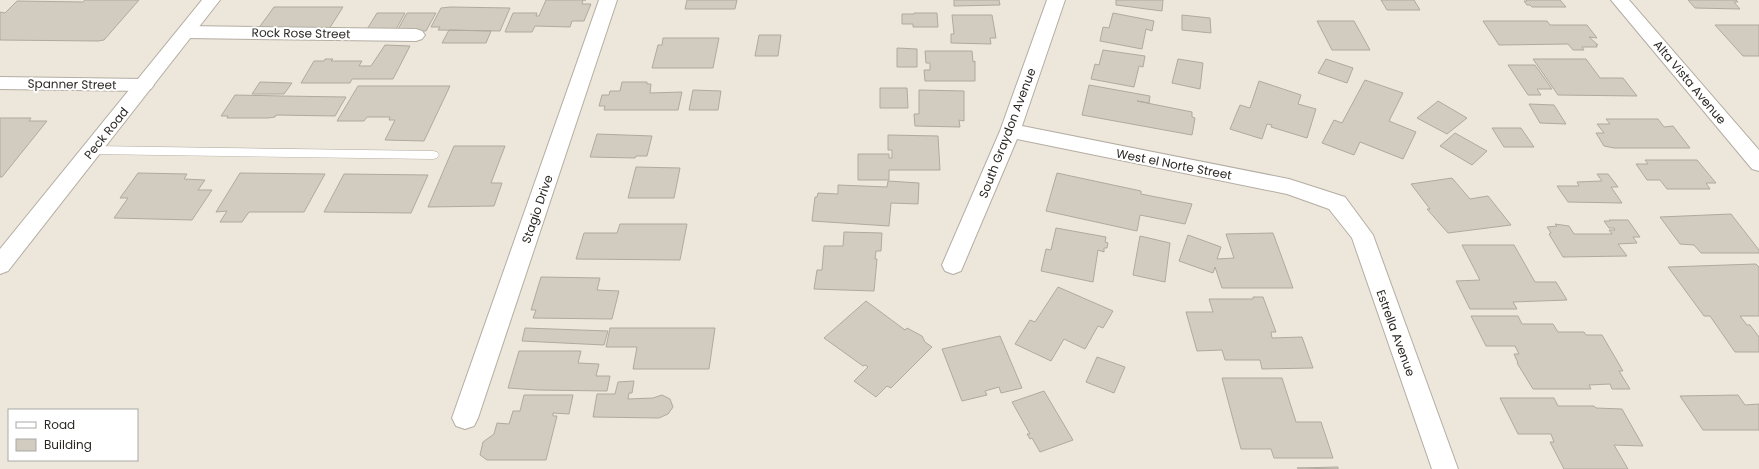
<svg xmlns="http://www.w3.org/2000/svg" width="1759" height="469" viewBox="0 0 1759 469" font-family="Poppins,sans-serif">
<rect width="100%" height="100%" fill="#ede6db"/>
<path fill="#d2ccc0" stroke="#afa99e" d="M85 0H139L104 40 98 41 0 40V12L5 13 17 1 83 2Z
M546 0H586H583L582 4H591L584 21H572L570 27 535 26 532 32H505L513 13H537L536 16H539Z
M687 0H737L735 9H685Z
M954 0H999L1000 5 954 6Z
M1116 0H1163L1162 11 1116 5Z
M1381 0H1414L1420 10H1387Z
M1526 0H1560L1566 7H1532L1530 5H1527L1524 1H1527Z
M1688 0H1736L1738 2H1734L1740 9 1695 8Z
M274 7H343L329 29H258Z
M451 7 510 8 500 31 438 30 440 27H431L441 8Z
M377 13H405L395 31H366Z
M407 13H436L426 31H397Z
M914 13H937L938 27H913V24H902V14H914Z
M1113 13 1154 21 1152 31 1146 29 1142 49 1100 41 1103 27 1109 28Z
M952 15H992L996 38H990L991 44 951 43V34H954Z
M1182 15 1210 18 1211 33 1182 30Z
M1317 21H1354L1370 50H1332Z
M1483 21H1547L1550 25H1587L1597 38 1589 37 1598 45H1596L1597 47H1582L1584 50H1573L1568 44 1499 45Z
M1715 25H1759V56H1743Z
M449 30 491 31 486 43H442Z
M759 35H781L778 56H755Z
M663 38H719L713 68H652L658 45H662Z
M385 45 410 46 393 79H352L350 83H301L314 61H324L325 59H333L331 61H362L359 66H371Z
M897 48 917 49V67H897Z
M1103 50 1145 56 1143 67 1139 66 1134 87 1091 79 1095 64 1099 65Z
M925 51H972L973 62 975 61V81H925L924 70H930V63H926Z
M1178 59 1203 63 1200 89 1172 83Z
M1326 59 1353 68 1347 83 1318 73Z
M1533 59H1586L1600 78H1623L1637 96 1558 95Z
M1508 65H1535L1552 89H1537L1541 95H1528Z
M1365 80 1403 93 1389 121 1416 132 1403 159 1360 142 1354 155 1322 143 1334 120 1342 123Z
M1259 81 1301 95 1298 104 1316 109 1307 138 1271 127 1272 125 1267 124 1262 139 1230 129 1240 105 1250 108Z
M260 82 292 83 284 94H252Z
M622 82H647V84H651L650 93 682 92 678 110H604L605 106H599L602 95H609L610 91H620Z
M1089 85 1150 96 1149 103 1137 101 1192 112V117L1195 118 1192 135 1082 115Z
M358 86H450L424 141 385 140 395 120H389L390 117H367L364 121H337Z
M880 88H907L908 108H880Z
M693 90 721 91 718 110H689Z
M919 90 964 91V121L959 120 960 127 915 126 914 114H919Z
M235 95 282 96 346 97 335 116 276 115 275 117 268 118H227L228 116H221Z
M1438 101 1467 118 1447 134 1417 118Z
M1529 104 1554 105 1566 124 1540 123Z
M0 118H31L29 121H47L2 177H0Z
M1606 119H1658L1664 127 1673 126 1690 148H1614L1604 146 1596 133H1604L1597 124H1610Z
M1492 128H1521L1534 147H1504Z
M1455 133 1487 151 1472 165 1440 146Z
M597 134 652 136 647 156H636L635 158 590 157Z
M888 135 938 136 940 170H889V180H858V154H889V158H892V150H888Z
M454 146H505L491 183H502L494 206 428 207Z
M1645 160H1697L1716 183H1706L1710 189H1667L1660 180H1647L1636 164H1648Z
M636 167 680 168 674 198H628Z
M138 173 187 174 184 179 205 180 198 190H212L192 220 114 218 128 198H120Z
M240 173 325 174 304 212H249L242 222H220L227 211 216 212Z
M1057 173 1141 191V194L1192 204 1185 224 1140 215 1137 231 1046 211Z
M344 174 428 175 411 213 324 212Z
M1597 174H1608L1618 187H1611L1622 203 1568 202 1557 186H1579L1577 182 1602 181Z
M1452 178 1470 199 1488 196 1511 225 1448 233 1427 209H1430L1411 184Z
M888 181 919 183 918 204 891 203 889 226 812 221 815 197H817L818 193 838 194V185L887 187Z
M1731 214 1759 250V253H1701L1694 245 1680 244 1660 217Z
M1609 220H1628L1640 237H1633L1637 243 1618 244 1627 256 1563 257 1549 234 1551 233 1547 227 1557 226 1555 224 1569 226 1574 234H1612L1609 230H1615L1614 228H1609L1604 221H1610Z
M620 224H687L680 260 576 259 584 233H617Z
M1056 228 1106 237 1105 242 1108 243 1107 248H1104V252L1098 250 1093 282 1041 271 1046 249 1051 250Z
M844 232 882 233 881 251H876L875 259H877L874 291 814 289 817 270H822L824 246H843Z
M1273 233 1293 288H1222L1215 267 1213 273 1179 261 1188 235 1221 247 1217 259 1234 258 1226 234Z
M1140 236 1170 243 1165 282 1133 275Z
M1462 245H1514L1535 282H1556L1567 300 1513 302 1517 309H1470L1456 281 1480 280Z
M1756 264 1759 267V316H1740L1747 325H1750L1759 337V352H1735L1710 316H1704L1668 267Z
M541 277 600 278 597 290 619 291 612 319 533 318 536 310H531Z
M1058 287 1113 311 1103 328 1098 326 1085 349 1064 339 1051 361 1015 344 1030 320 1035 322Z
M1253 297H1263L1276 332H1271L1272 338 1302 337 1313 368 1262 369 1260 360H1225L1222 350 1197 351 1186 312H1213L1209 299H1253Z
M866 301 905 330 907 328 922 336 925 342 932 347 891 388 887 386 876 397 854 381 868 367 865 365 863 366 824 338Z
M1471 316H1518L1522 324H1553L1558 332H1584L1586 335H1602L1623 371H1619L1630 389H1612L1610 384 1589 385 1591 389H1533L1517 363H1518L1514 354H1519L1515 346H1486Z
M525 328 608 331 604 345 522 341Z
M610 328H715L709 369H633L637 347H606Z
M1000 336 1022 388 1001 393 999 387 985 391 987 395 962 401 942 349Z
M519 351H581L578 363 599 364 596 376H610L607 391 537 390 508 388Z
M1097 357 1125 367 1114 393 1086 382Z
M1222 378H1282L1296 422H1321L1333 458H1274L1271 449H1241Z
M634 381 632 393H629L628 399 653 398 662 395 670 399 673 407 668 414 659 418 593 417 597 394H615L618 382Z
M1044 391 1073 440 1040 452 1032 438 1030 439 1027 434H1030L1012 402Z
M524 395H573L569 414 553 413V416H557L546 460H487L480 455 483 442 494 434 497 423 509 424 513 411H520Z
M1738 395 1745 405 1759 404V430H1703L1680 396Z
M1500 398H1554L1558 406H1594L1596 408 1622 409 1643 446 1614 445 1628 469H1564L1550 442H1554L1551 434H1518Z
M1338 467V469L1297 468Z"/>
<g fill="none" stroke-linecap="round" stroke-linejoin="round">
<g stroke="#b4ada2" stroke-width="1">
<path id="lane" d="M92 146 433 151 437 152 439 155 437 158 433 159 92 154 88 153 86 150 88 147Z"/>
</g>
<g stroke="#b4ada2" stroke-width="2">
<path id="street" d="M599 0H617L478 418 474 426 465 429 456 426 452 418Z
M1047 0H1065L1022 126 1289 179 1345 197 1373 235 1458 469H1432L1352 238 1329 209 1287 194 1017 139 961 271 953 274 945 271 942 265 1000 131Z
M1611 0H1629L1759 150V171L1752 169Z
M186 26 416 29 422 31 425 35 422 39 416 41 186 38 180 36 177 32 180 28Z
M0 77 144 79 151 81 154 85 151 89 144 91 0 89Z"/>
</g>
<g stroke="#b4ada2" stroke-width="2">
<path id="secondary" d="M202 0H220L8 271 0 274V249Z"/>
</g>
<use href="#lane" fill="#fff" fill-rule="evenodd"/>
<use href="#street" fill="#fff" fill-rule="evenodd"/>
<use href="#secondary" fill="#fff" fill-rule="evenodd"/>
</g>
<g text-anchor="middle" dominant-baseline="central" stroke-width="4" stroke-linejoin="round" paint-order="stroke">
<g font-size="12" fill="#2b2824" stroke="#fff">
<text transform="translate(301 33) rotate(1)">Rock Rose Street</text>
<text transform="translate(1690 82) rotate(50)">Alta Vista Avenue</text>
<text transform="translate(72 84) rotate(1)">Spanner Street</text>
<text transform="translate(106 133) rotate(-51)">Peck Road</text>
<text transform="translate(1007 133) rotate(-69)">South Graydon Avenue</text>
<text transform="translate(1174 164) rotate(11)">West el Norte Street</text>
<text transform="translate(537 209) rotate(-71)">Stagio Drive</text>
<text transform="translate(1396 333) rotate(70)">Estrella Avenue</text>
</g>
</g>
<rect x="8" y="409" width="130" height="52" fill="#ffffff" stroke="#aaa9a7"/>
<rect x="16" y="422" width="20" height="6" fill="#ffffff" stroke="#aaa9a7"/>
<text x="44" y="429" font-size="12" fill="#2b2824">Road</text>
<rect x="16" y="439" width="20" height="12" fill="#d2ccc0" stroke="#aaa9a7"/>
<text x="44" y="449" font-size="12" fill="#2b2824">Building</text>
</svg>
